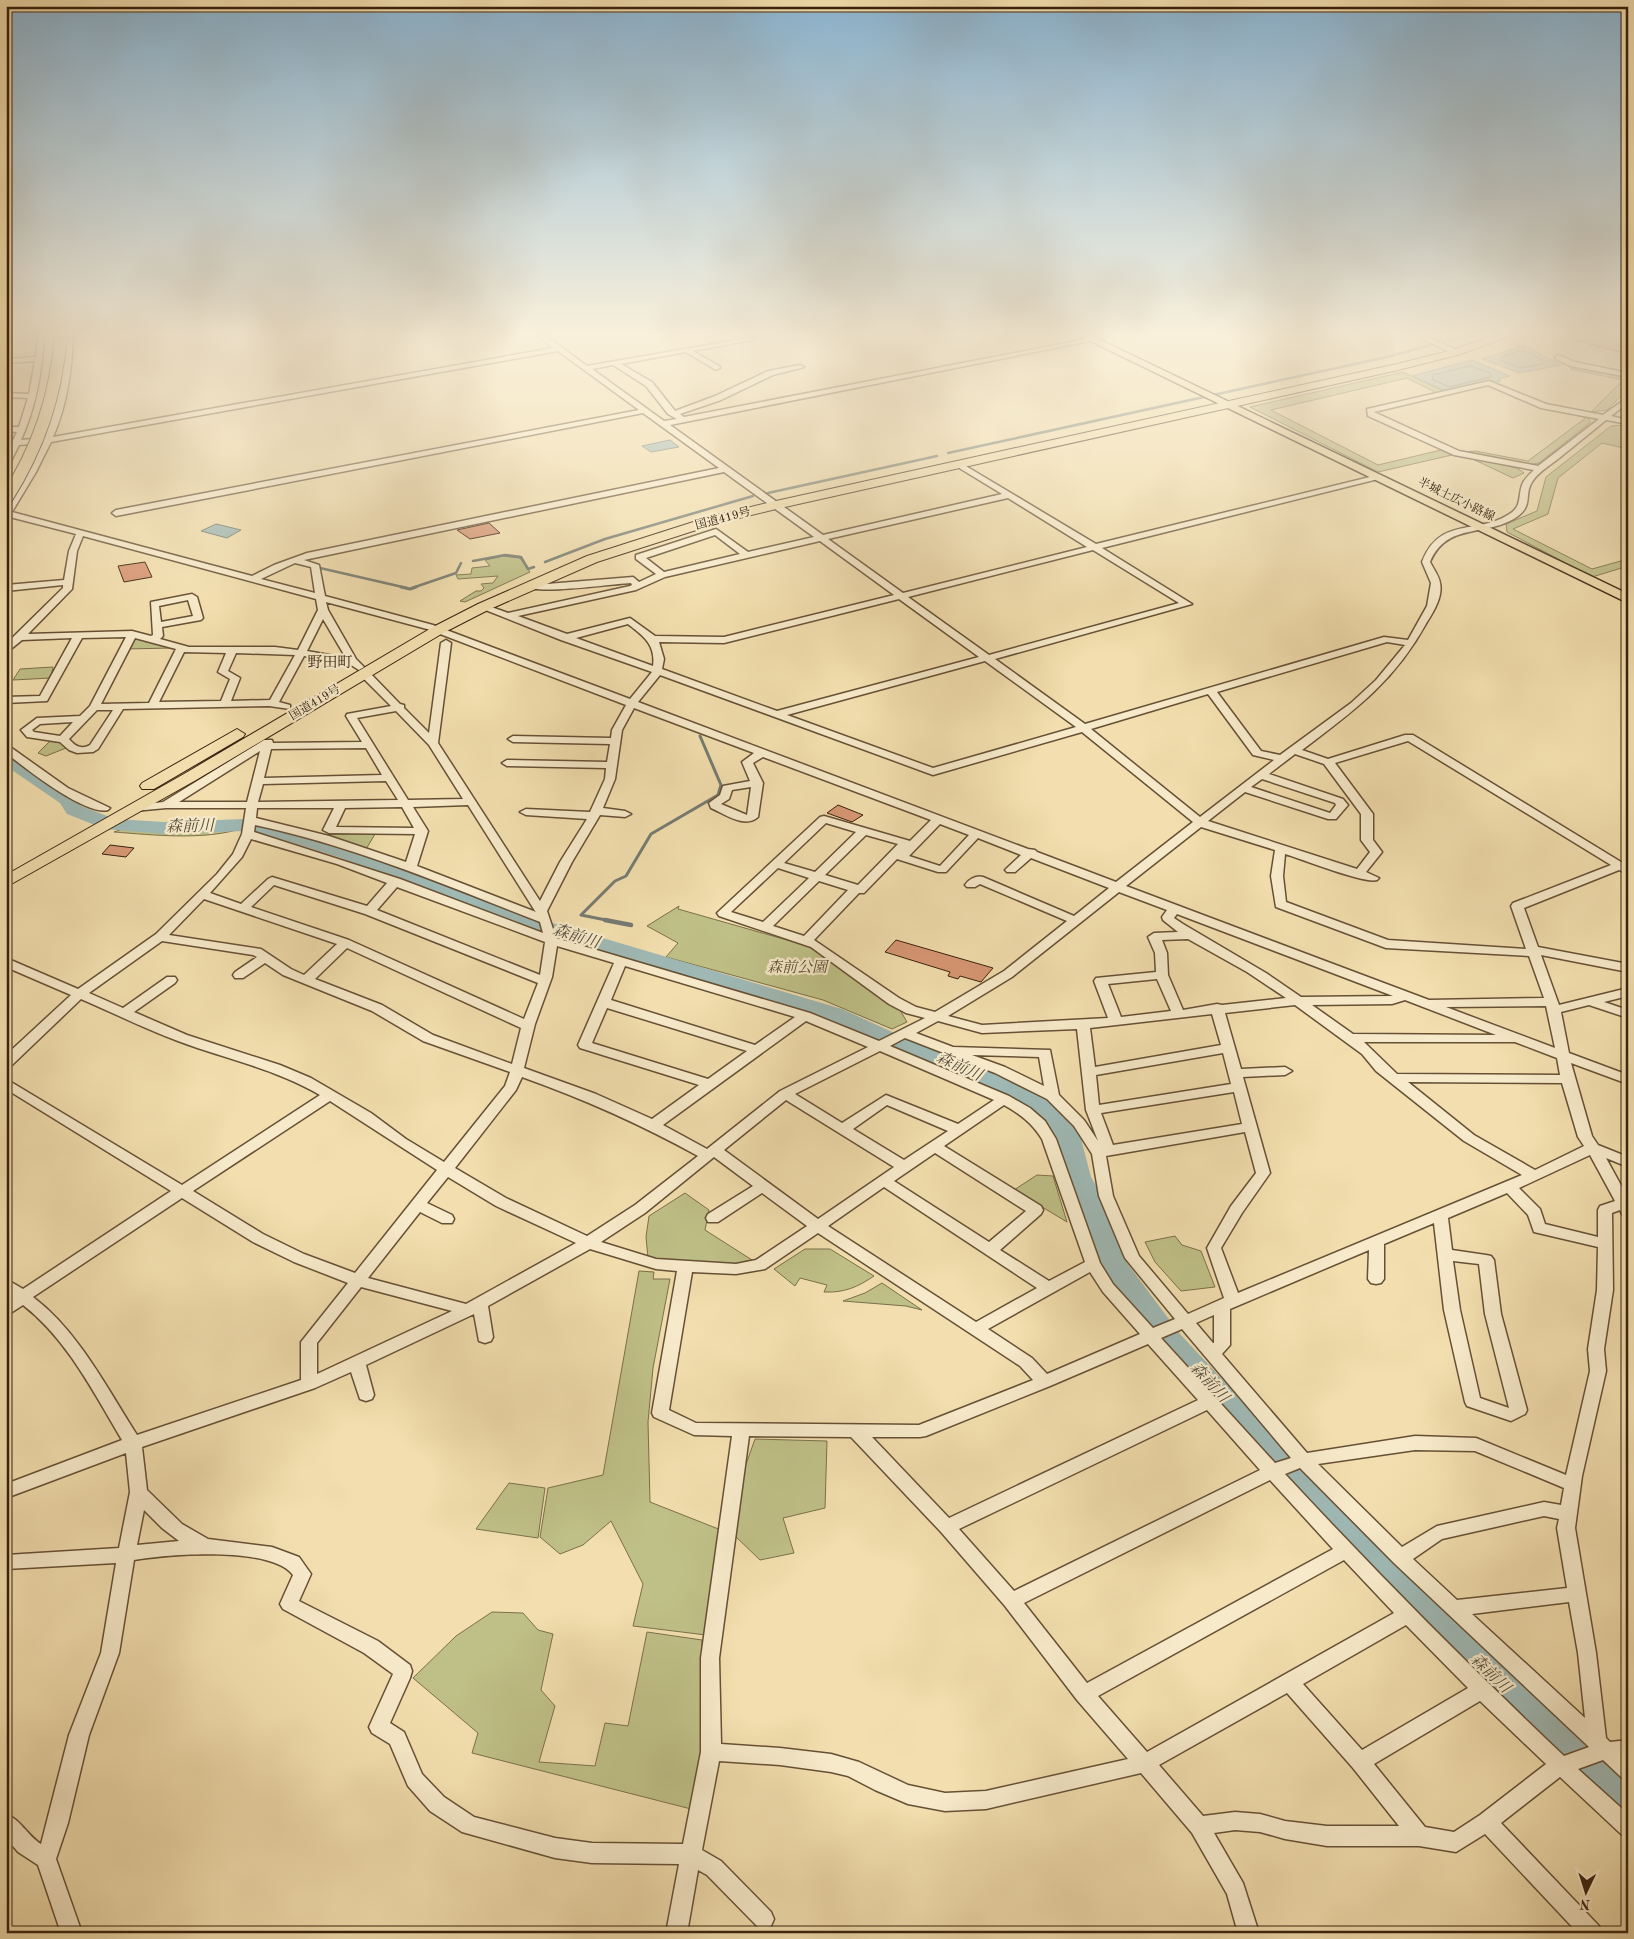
<svg xmlns="http://www.w3.org/2000/svg" width="1634" height="1939" viewBox="0 0 1634 1939" font-family="'Old Standard TT','Noto Serif JP',serif">
<rect width="100%" height="100%" fill="#f2deae"/>
<filter id="stains"><feTurbulence type="fractalNoise" baseFrequency=".004" numOctaves="4"/><feColorMatrix values="0 0 0 0 .2 0 0 0 0 .09 0 0 0 0 .02 0 0 0 .5 -.17"/></filter>
<radialGradient id="worn" r=".72"><stop offset=".6" stop-color="#630" stop-opacity="0"/><stop offset="1" stop-color="#630" stop-opacity=".3"/></radialGradient>
<path fill="#bfc087" stroke="#7b704a" d="M1575 366 1628 377V389L1607 410 1591 412 1623 380 1570 369Z
M1403 372 1445 392 1439 394 1407 378 1271 410 1378 465 1441 450 1452 455 1378 472 1250 407Z
M1587 417 1591 422 1539 463 1528 465 1462 452 1475 451 1528 461Z
M1625 425H1628V449L1602 443 1558 478 1548 514 1513 529 1592 569 1628 559V566L1592 577 1507 532 1506 524 1537 511 1546 477 1611 426Z
M1466 456 1517 468 1524 473 1513 478Z
M503 556 520 558 530 572 465 602 460 601 476 591H481L484 588 481 584 493 583 498 576 458 579 456 575 471 574 472 568 490 566 485 560Z
M130 638H137L173 648 125 649Z
M53 667 51 678 13 680 20 669Z
M53 738 71 746 46 756 38 753Z
M233 827 237 830C198 840 154 835 114 832L125 828Z
M329 834H375L365 851 323 837Z
M679 906 678 909 808 946 880 994 900 1010 907 1022 892 1029 823 1000 666 957 678 943 647 926Z
M1037 1175 1053 1176 1067 1222 1014 1190Z
M685 1193 709 1210 705 1230 752 1260 735 1264 648 1258 646 1237 649 1216Z
M1175 1236 1182 1245 1201 1251 1215 1287 1181 1291 1155 1262 1145 1242Z
M805 1249H830L874 1276C858 1287 844 1293 824 1292L827 1285 800 1278 795 1286 774 1269Z
M639 1271 654 1272 653 1279H670L653 1368 648 1422 650 1502 721 1530 706 1635 633 1626 643 1584 611 1521 583 1545 560 1554 540 1537 548 1488 603 1475Z
M882 1283 922 1310 906 1306 843 1301 865 1293Z
M755 1439 827 1441 825 1508 783 1518 794 1553 760 1560 734 1535 745 1467Z
M509 1483 545 1488 538 1538 476 1529Z
M492 1612 523 1613 538 1630 553 1634 541 1690 555 1706 539 1762 595 1766 605 1723 628 1726 647 1632 702 1640V1751L691 1809 472 1753 478 1733 413 1678 456 1636Z
M1602 1761 1628 1783V1800L1591 1768Z"/>
<path fill="#9fb9b5" stroke="#757c72" d="M1524 345 1561 365 1519 373 1482 359Z
M1472 360 1510 376 1498 379 1501 381 1448 392 1412 376Z
M670 440 679 447 651 452 642 446Z
M216 524 241 530 227 538 201 531Z"/>
<g fill="none" stroke-linecap="round" stroke-linejoin="round">
<path stroke="#6b6d61" stroke-width="1" d="M1523 350 1542 360 1543 364 1520 368 1501 360 1503 357Z
M1471 366 1490 373 1491 377 1449 387 1432 379 1434 375Z"/>
<path stroke="#757c72" stroke-width="2.5" d="M948 453 1387 357 1467 335
M768 493 937 456
M473 561 505 555 521 557 528 569 534 567
M545 562 605 539 753 496
M320 568 407 588
M412 588 456 573 461 563"/>
<path stroke="#757c72" stroke-width="3" d="M401 587 410 589 416 587
M611 921 581 915 615 881 626 876 651 834 718 795 721 785 700 736"/>
<path stroke="#757c72" stroke-width="4.5" d="M605 920 631 925"/>
<path fill="#9fb9b5" fill-rule="evenodd" d="M6 751 13 753 74 795 81 806 115 819 164 822 245 819 286 828 355 850 542 920 842 1009 912 1041 965 1060 1053 1102 1068 1116 1080 1135 1091 1177 1103 1198 1124 1259 1180 1334 1308 1471 1606 1766 1628 1783V1823L1615 1818 1582 1788 1426 1633 1286 1489 1160 1348 1097 1262 1077 1198 1065 1177 1054 1135 1035 1114 949 1070 896 1051 826 1019 526 930 341 858 274 837 245 831 164 834 105 829 67 814 60 803 6 766Z"/>
</g>
<path fill="#d89774" stroke="#37210d" d="M1571 335H1608L1628 339V354L1570 339Z
M489 523 500 533 470 539 457 530Z
M145 562 152 577 124 582 118 566Z
M838 805 863 815 852 822 827 813Z
M110 845 134 848 126 857 102 854Z
M896 940 993 968 981 982 960 976 958 979 948 976 950 972 885 952Z"/>
<g fill="none" stroke-linecap="round" stroke-linejoin="round">
<g stroke="#665035" stroke-width="3">
<path id="minor" d="M38 335H44C42 372 36 407 21 440L45 438 61 385 67 335H73C72 371 67 405 53 437L553 348 537 335H545L587 366 754 337V339L752 340 693 351 719 366 720 368 716 370 686 352 621 364 652 382 675 411 715 396 768 371 800 365 804 367 773 375 721 400 680 414 684 417 1092 338V340L1090 341 670 425 823 535 1002 494 956 466V462H959L1096 544 1378 475V479L1102 548 1192 604 995 659 1085 724 1384 637 1408 640 1427 606 1431 583 1422 562C1440 515 1478 536 1511 513 1522 505 1518 496 1522 485 1524 479 1529 475 1534 470L1454 455 1368 416 1367 409 1489 381 1546 404 1603 415 1628 397V403L1611 416 1628 420V424L1606 420C1590 433 1574 446 1558 459 1549 466 1538 472 1532 482 1524 494 1533 505 1518 516 1488 538 1447 521 1430 562 1433 568 1439 576 1440 583 1443 596 1434 611 1427 622 1394 682 1355 710 1302 750L1328 759 1405 735H1413L1621 862 1628 861V874L1619 870 1524 908 1538 947 1628 964V972L1541 955 1559 1005 1628 988V996L1604 1002 1628 1010V1018L1589 1005 1561 1012 1569 1053 1628 1075V1084L1571 1063 1592 1136 1598 1145 1628 1157V1167L1606 1158 1628 1198V1217L1623 1216 1620 1210 1612 1213 1613 1290 1604 1349 1606 1371 1582 1476 1575 1528 1596 1653 1606 1738 1610 1742 1628 1740V1780L1621 1777 1603 1760 1578 1769 1628 1814V1836L1621 1834 1560 1777 1501 1823 1599 1926 1602 1933H1578L1485 1834 1456 1852 1419 1846H1327L1285 1839 1260 1832 1235 1830 1214 1833 1243 1883 1259 1933H1238L1227 1894 1192 1833 1141 1773 986 1809 945 1811 908 1804 875 1790 848 1776 831 1772 780 1765 719 1761 702 1850 721 1861 771 1912 774 1919 771 1926 764 1929 757 1926 707 1875 698 1870 687 1933H666L679 1864 592 1863 555 1858 462 1832 430 1811 408 1786 390 1744 372 1733 369 1727 393 1674 364 1653 283 1609 280 1604 293 1575C271 1546 168 1554 134 1560L119 1653 89 1735 68 1823 56 1859 82 1933H61L38 1865 18 1852 6 1838V1814C20 1819 28 1836 41 1844L69 1735 101 1653 116 1563 6 1569V1555L119 1548 130 1492 126 1453 6 1498V1484L122 1440C94 1393 67 1339 23 1305L6 1316V1302L12 1297 6 1292V1279L23 1289 171 1191 6 1089V1079L182 1185 320 1095C276 1069 226 1059 178 1041 145 1029 114 1013 81 999L11 1066 6 1067V1055L71 995 6 967V958L78 989 156 934 217 874 233 854 242 834 246 808H166L134 811 128 808 130 806 163 802 264 740H272L273 743 362 742 346 716 347 714 391 706 361 676V672H369L400 704 404 705V708L429 733 441 643 446 640 451 643 438 743 540 901 560 862 587 819 526 815 520 812 526 809 590 812 605 779 606 768 507 766 502 763 507 760 607 762 610 744 513 742 508 739 513 736 611 738 612 730 626 705 427 629 326 602 328 610 356 659 364 667 359 670 351 665 304 656 279 702 290 705V709L269 706 123 709 98 749 93 752 77 753 69 750 60 742 27 737 21 730 37 718 80 716 90 706 126 637 82 638 47 701 6 703V697L40 696 72 638 22 640 6 653V644L63 588V585L6 591V585L64 580 69 551 76 534 6 516V507L28 472 43 443 19 445 10 463 6 465V455L17 432 6 431V427H19L28 398 6 397V393L29 394 35 361 6 363V359L36 357ZM558 351 639 410 116 510 112 513 116 516 643 413 719 468 307 553 274 565 252 576 12 512 36 472 51 442ZM613 365 646 386 668 414 677 419 664 421 592 369ZM1488 385 1541 408 1599 419 1538 466 1459 451 1374 412ZM724 472 814 537 748 552 716 529 636 555V559L656 574 639 582 633 577 547 584 530 583 525 586C536 595 613 584 631 583L632 585 630 586 508 613 483 604 478 607 561 640 652 672 630 699 433 625 325 596 319 565 304 560ZM1008 498 1087 547 903 593 828 539ZM715 535 740 554 664 572 646 558ZM83 536 316 599 318 610 298 650 275 647H189L160 639 163 636 162 627 201 620 203 618 197 597 192 594 151 602 153 635 151 636 132 631 28 634 72 589 77 551ZM820 541 894 595 724 637 655 636 630 618 567 634 518 616 636 590 665 577ZM1093 550 1179 603 989 655 908 597ZM295 563 311 567 315 593 261 579ZM899 599 979 657 777 711 662 669 664 659 659 642 724 643ZM188 600 193 616 161 622 159 606ZM323 619 346 658 307 651ZM628 624C643 636 656 644 653 666L576 638ZM135 638 176 649 149 703 101 704ZM1387 642 1405 645 1376 680 1351 703 1280 755 1261 751 1217 692ZM184 652 226 653 218 672 230 679 221 701 159 702ZM236 653 295 655 270 700 231 701 240 678 228 671ZM985 661 1076 727 933 768 787 715ZM660 675 933 775 1082 732 1193 822 1116 882 1037 852 1035 850 1028 849 638 702ZM1208 694 1253 755 1274 760 1200 817 1091 729ZM634 708 754 753 742 762 750 781 723 786 720 795 709 803 711 808C725 814 745 829 758 817L763 783 753 763 763 757 931 820 910 841 824 816 820 817 717 913 719 916 811 947 889 1004 906 1013 925 1018 879 1041 810 1013 556 938 547 911 572 862 600 815 625 817 631 814 625 811 603 808 615 779 622 730ZM97 710H113L90 745C81 750 75 746 69 739ZM396 711 429 745 463 799 408 800 357 718ZM73 722 60 736 34 732 32 730 40 724ZM1408 741 1611 865 1513 903 1511 906 1526 949 1388 940 1286 902 1283 876 1285 854C1302 859 1365 884 1377 880L1379 878 1366 872 1382 852 1373 840V814L1335 763ZM366 748 382 775 264 778 271 749ZM260 751 247 802H179ZM1295 754 1324 764 1361 814V840L1370 852 1357 869 1208 821 1245 792 1328 819H1336L1348 805 1343 799 1269 774ZM1262 779 1335 803 1336 805 1330 813 1251 787ZM386 781 398 800 258 802 263 784ZM751 787 747 815 721 804 729 799 732 790ZM468 805 535 911 536 912 417 866 428 831 413 807ZM402 807 414 828 336 827 345 808ZM257 808H334L323 830 329 833 415 834 406 862 329 836 256 818ZM826 823 856 832 815 872 784 863ZM940 824 969 835 940 866 909 856ZM255 825C354 846 445 885 540 922L543 933 400 879 254 832ZM1201 827 1275 850 1271 876 1276 907 1386 948 1529 956 1544 998 1429 1000 1126 886ZM866 835 898 844 858 885 825 875ZM978 838 1021 855 1007 868 1005 870 1007 872H1015L1031 858 1109 888 1074 916 983 877C976 875 969 879 965 885L967 887H975L980 884 1067 921 1004 971 935 1012 916 1007 899 998 814 940 859 893H864L897 859 938 872H946ZM251 839 337 864 387 883 367 906 272 877 268 879 241 904 210 893 242 857ZM778 868 809 878 763 922 731 912ZM819 881 848 890 804 936 773 926ZM274 885 365 914 538 983 524 1019 349 940 251 907ZM397 887 545 942 540 975 377 910ZM1119 892 1167 910 1162 917 1163 920 1178 932 1154 933 1148 937 1155 953 1156 972 1096 978 1094 981 1108 1018 982 1025 948 1016 1012 977ZM204 899 337 944 304 975 291 969 261 949 169 935ZM1177 914 1393 996 1301 997 1266 973 1183 924 1174 918ZM1188 939 1247 972 1286 998 1222 1005 1217 1004 1183 1010 1168 975 1167 953 1162 940ZM162 941 253 955 257 957 235 972 233 975 235 978H243L265 963 283 975 372 1011 423 1041 510 1072 505 1086 444 1162 406 1139 371 1113 311 1078 280 1065 187 1035 134 1012 175 983 177 980 175 977H167L123 1008 89 993ZM557 946 614 963 578 1045 580 1048 699 1085 652 1119 596 1094 524 1068 535 1024 552 977ZM347 948 521 1028 512 1064 433 1035 382 1005 315 979ZM625 966 795 1017 755 1045 611 1000ZM1157 979 1171 1011 1121 1017 1108 984ZM1405 1000 1496 1035 1353 1034 1312 1005 1392 1004ZM1295 1005 1362 1054 1376 1071 1464 1141 1522 1175 1238 1293 1221 1248 1242 1213 1270 1173 1243 1077 1285 1075 1292 1071 1285 1067 1241 1069 1225 1013ZM1546 1006 1555 1048 1446 1007ZM607 1008 747 1051 708 1079 592 1043ZM1212 1014 1221 1045 1095 1067 1090 1028ZM806 1021 868 1047 780 1091 707 1149 663 1125ZM938 1021 982 1033 1077 1029 1086 1110 1098 1141 1084 1120 1059 1095 1050 1050 953 1047 916 1033ZM905 1038 995 1073 1047 1099 1074 1126 1092 1154 1099 1196 1125 1258 1175 1319 1153 1328 1113 1284 1100 1263 1056 1139 1045 1121 1030 1108 1009 1096 890 1046ZM1364 1042H1515L1557 1058 1560 1075 1397 1074ZM880 1051 994 1100 958 1124 886 1095 842 1123 795 1094ZM1223 1053 1231 1084 1099 1105 1096 1075ZM972 1055 1039 1057 1044 1086 1005 1067ZM522 1077C584 1099 640 1124 698 1156L635 1205 587 1236 506 1198 455 1168 516 1090ZM1408 1082 1562 1083 1578 1137 1584 1146 1535 1170 1474 1135ZM1234 1092 1242 1124 1113 1145 1101 1113ZM786 1100 894 1167 818 1219 724 1150ZM330 1101 437 1170 355 1273 304 1254 263 1234 193 1191ZM887 1105 948 1131 904 1160 853 1129ZM1004 1105C1020 1114 1032 1123 1042 1139L1085 1262 1049 1281 1000 1250 1041 1214 1043 1210 1041 1206 944 1146ZM1245 1132 1256 1173 1231 1206 1207 1248 1224 1298 1188 1314 1139 1256 1113 1196 1106 1156ZM935 1153 1026 1211 989 1242 894 1181ZM1590 1155 1615 1201 1600 1206 1598 1210V1237L1545 1224 1540 1209 1519 1188ZM714 1157 753 1186 708 1214 706 1218 708 1222H718L762 1193 807 1226 756 1260 736 1264 656 1259 601 1242 645 1213ZM448 1177 496 1206 576 1243 466 1304 368 1278 420 1212 442 1223H452L454 1219 452 1215 427 1203ZM884 1187 1037 1288 976 1322 828 1226ZM1507 1193 1528 1215 1534 1232 1598 1247 1597 1290 1588 1349 1590 1371 1566 1475 1476 1438 1415 1436 1307 1453 1222 1354 1230 1345V1309L1369 1250 1368 1279 1371 1283 1376 1284 1381 1283 1384 1279V1244L1434 1223 1444 1310 1465 1402 1467 1406 1511 1421 1525 1414 1527 1410 1501 1314 1494 1260 1491 1256 1486 1255 1452 1250 1448 1218ZM182 1198 253 1242 294 1262 348 1283 301 1342V1380L137 1435C107 1388 78 1331 33 1297ZM818 1233 1020 1366 1033 1380 919 1425 696 1423 669 1410 692 1272 736 1274 765 1269ZM590 1249 656 1269 677 1271 652 1413 654 1417 694 1435 732 1436 701 1658V1752L683 1844 592 1843 555 1838 474 1817 444 1797 422 1774 404 1732 390 1723 410 1678 412 1671 410 1665 378 1641 299 1601 311 1574 299 1557 272 1547 208 1539 182 1524 147 1490 142 1447 315 1388 351 1372 360 1399 366 1401 372 1399 374 1395 366 1365 474 1314 479 1341 485 1343 491 1341 493 1337 488 1306ZM1453 1261 1479 1264 1485 1314 1509 1408 1480 1398 1460 1310ZM1090 1272 1103 1292 1140 1334 1047 1374 1032 1358 988 1329ZM361 1287 452 1311 317 1374V1343ZM1214 1315V1343H1213L1196 1323ZM1182 1329 1291 1458 1275 1463 1161 1338ZM1148 1344 1198 1400 949 1518 872 1437H920L926 1436 1050 1386ZM1207 1410 1260 1470 1014 1591 959 1529ZM749 1436 851 1437 941 1532 1005 1606 1077 1700 1128 1759 986 1791 945 1793 908 1785 859 1762 831 1754 780 1748 721 1744 719 1658ZM1415 1450 1475 1451 1564 1488 1561 1505 1544 1502 1437 1526 1402 1547 1318 1464ZM1300 1468 1394 1563 1589 1747 1564 1756C1468 1665 1375 1571 1285 1474ZM1270 1480 1333 1549 1087 1683 1024 1603ZM144 1510 162 1528 179 1541 137 1545ZM1544 1516 1559 1519 1557 1528 1567 1588 1457 1600 1413 1559 1442 1539ZM1344 1560 1394 1613 1147 1752 1098 1696ZM1569 1602 1578 1653 1585 1718 1472 1614ZM1406 1625 1468 1688 1362 1750 1303 1684ZM1287 1693 1353 1768 1399 1826H1327L1285 1821 1260 1814 1235 1812 1203 1816 1159 1765ZM1480 1701 1546 1764 1480 1815 1454 1832 1425 1827 1374 1764Z
M1414 335H1424L1461 352 1454 354Z
M1559 355 1575 362 1628 373V377L1570 366 1556 359 1555 357Z
M6 744 68 788 110 808 108 810C85 816 24 767 6 753Z"/>
</g>
<g stroke="#37210d" stroke-width="3">
<path id="major" d="M1078 335H1090L1628 594V603Z"/>
</g>
<g stroke="#37210d" stroke-width="2">
<path id="highway" d="M1496 335H1513L1461 354 1398 370 776 509 718 523 597 562 488 610 443 633 196 780 6 887V875L184 774 433 627 478 604 587 556 709 517 776 501 1397 364 1453 350Z
M237 729 245 734 243 737 154 789H142L140 786 142 783Z"/>
</g>
<use href="#minor" fill="#f7eaca" fill-rule="evenodd"/>
<use href="#major" fill="#f2deae" fill-rule="evenodd"/>
<use href="#highway" fill="#f2deae" fill-rule="evenodd"/>
<g stroke="#37210d" stroke-width="14" stroke-linecap="butt">
<path id="highway-bridge" d="M6 499C39 447 56 396 61 335"/>
</g>
<use href="#highway-bridge" stroke="#f2deae" stroke-width="12"/>
</g>
<linearGradient id="sky" x2="0" y2="1"><stop stop-color="#8bb6d4"/><stop offset="0.55" stop-color="#f9f0db"/><stop offset="1" stop-color="#f9f0db" stop-opacity="0"/></linearGradient>
<rect width="1634" height="607" fill="url(#sky)"/>
<g text-anchor="middle" dominant-baseline="central" stroke-width="4.5" stroke-linejoin="round" paint-order="stroke">
<g font-size="12" fill="#37210d" stroke="#f7eaca">
<text transform="translate(1456 500) rotate(26)">半城土広小路線</text>
<text transform="translate(723 519) rotate(-15)">国道419号</text>
<text transform="translate(315 703) rotate(-31)">国道419号</text>
</g>
<g font-size="15" fill="#37210d" stroke="#f7eaca">
<text x="330" y="663">野田町</text>
</g>
<g font-size="15" font-style="italic" fill="#59492c" stroke="#f7eaca">
<text x="797" y="968">森前公園</text>
</g>
<g font-size="16" font-style="italic" fill="#564f3f" stroke="#f7eaca">
<text transform="translate(190 827) rotate(-1)">森前川</text>
<text transform="translate(576 937) rotate(17)">森前川</text>
<text transform="translate(959 1067) rotate(25)">森前川</text>
<text transform="translate(1209 1383) rotate(47)">森前川</text>
<text transform="translate(1490 1674) rotate(44)">森前川</text>
</g>
</g>
<rect width="1634" height="1939" fill="none" stroke="#f2deae" stroke-width="25"/>
<rect x="8" y="8" width="1619" height="1924" fill="none" stroke="#37210d" stroke-width="2.5"/>
<rect x="12" y="12" width="1609" height="1914" fill="none" stroke="#37210d"/>
<g transform="translate(1586 1892) rotate(184)" stroke="#f7eaca" stroke-width="4" paint-order="stroke">
<path d="M0-4L9 19L0 12L-9 19Z" fill="#37210d"/>
<text y="-8" font-size="14" font-weight="bold" text-anchor="middle" fill="#37210d">N</text>
</g>
<rect width="100%" height="100%" filter="url(#stains)"/>
<rect width="100%" height="100%" fill="url(#worn)"/>
</svg>
